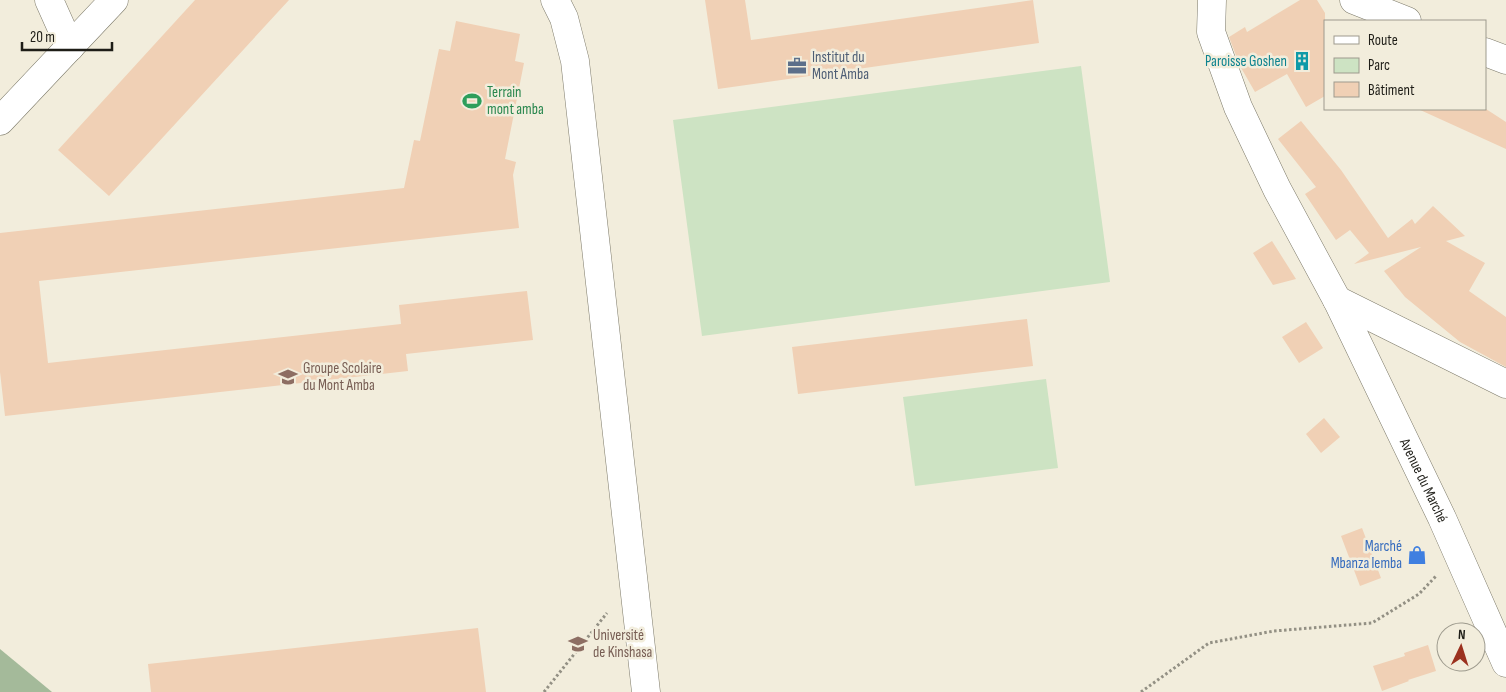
<svg xmlns="http://www.w3.org/2000/svg" width="1506" height="692" viewBox="0 0 1506 692" font-family="'Sofia Sans Condensed',sans-serif">
<rect width="100%" height="100%" fill="#f2eddc"/>
<path fill="#cde3c3" d="M1081 66 1110 282 702 336 673 120Z
M1046 379 1058 468 915 486 903 397Z"/>
<path fill="#a4ba9a" d="M0 649 52 692H0Z"/>
<path fill="#f0d0b5" d="M195 0H289L109 196 58 150Z
M705 0H745L751 40 1033 0 1039 43 718 89Z
M1300 0H1317L1325 13V96L1306 107 1287 74 1255 92 1240 66 1229 37 1245 27 1247 32Z
M456 21 520 34 515 61 524 63 505 159 516 162 513 175 519 228 39 281 48 363 401 324 399 305 527 291 533 340 406 354 408 371 5 416 0 372V233L404 188 414 140 420 141 439 49 450 51Z
M1418 109H1486L1506 122V149Z
M1301 121 1341 170 1388 238 1412 219 1415 224 1433 206 1465 236 1446 241 1485 263 1469 291 1506 317V367L1460 342 1405 297 1384 271 1421 247 1354 264 1369 253 1350 230 1336 240 1305 194 1316 187 1278 139Z
M1272 241 1296 279 1273 285 1253 253Z
M1027 319 1033 366 798 394 792 347Z
M1306 322 1323 348 1299 363 1282 337Z
M1324 418 1340 437 1321 453 1306 434Z
M1362 528 1381 578 1360 586 1341 536Z
M478 628 486 692H151L148 664Z
M1428 645 1436 671 1408 680 1409 681 1382 691 1373 666 1405 656 1404 653Z"/>
<g fill="none" stroke-linecap="round" stroke-linejoin="round">
<g stroke="#7d7a6a" stroke-width="29">
<g id="minor">
<path d="M49 0 70 47"/>
<path d="M555 0 564 18 575 61 646 692"/>
<path id="s1" d="M1212 0 1211 32 1238 107 1277 189 1337 300 1442 518 1506 663"/>
<path d="M1354 0 1407 21"/>
<path d="M1485 52 1506 60"/>
<path d="M0 121 114 0"/>
<path d="M1337 300 1506 384"/>
</g>
</g>
<path stroke="#939084" stroke-width="3" stroke-dasharray="2.5 2.5" stroke-linecap="butt" d="M544 692 607 613
M1141 692 1209 643 1274 631 1372 623 1419 594 1437 575"/>
<use href="#minor" stroke="#fff" stroke-width="28"/>
</g>
<defs>
<g id="building-bare" transform="scale(1.5)"><path d="M-4-6H4V6H1V3H-1V6H-4ZM-2.5-4.3h1.7v1.8h-1.7ZM.8-4.3h1.7v1.8H.8ZM-2.5-1h1.7V.8h-1.7ZM.8-1h1.7V.8H.8Z" fill="#0f9aa8" stroke="#f2eddc" stroke-width="2.5" paint-order="stroke"/></g>
<g id="office-bare" transform="scale(1.5)"><path d="M-6-3h4V-5.5h4V-3h4V5H-6ZM-1-4.5V-3h2v-1.5ZM-6 0V1H6V0Z" fill="#5c6f8a" stroke="#f2eddc" stroke-width="2.5" paint-order="stroke"/></g>
<g id="stadium-bare" transform="scale(1.5)"><path d="M0-5a6.5 5 0 1 0 0 10a6.5 5 0 1 0 0-10ZM-3.5-1.8h7v3.6h-7Z" fill="#2e9e5b" stroke="#f2eddc" stroke-width="2.5" paint-order="stroke"/></g>
<g id="school-bare" transform="scale(1.5)"><path d="M0-5L7-2L0 1L-7-2ZM-4 1L0 2.5L4 1V4Q0 6-4 4Z" fill="#8d6e63" stroke="#f2eddc" stroke-width="2.5" paint-order="stroke"/></g>
<g id="shop-bare" transform="scale(1.5)"><path d="M-5-2.5h2.3a2.7 3.5 0 0 1 5.4 0H5L5.5 6h-11ZM-1.5-2.5h3a1.5 2.3 0 0 0-3 0Z" fill="#3f7fe0" stroke="#f2eddc" stroke-width="2.5" paint-order="stroke"/></g>
<g id="university-bare" transform="scale(1.5)"><path d="M0-5L7-2L0 1L-7-2ZM-4 1L0 2.5L4 1V4Q0 6-4 4Z" fill="#8d6e63" stroke="#f2eddc" stroke-width="2.5" paint-order="stroke"/></g>
</defs>
<g fill-rule="evenodd">
<use href="#building-bare" x="1302" y="61"/>
<use href="#office-bare" x="797" y="66"/>
<use href="#stadium-bare" x="472" y="101"/>
<use href="#school-bare" x="288" y="377"/>
<use href="#shop-bare" x="1417" y="555"/>
<use href="#university-bare" x="578" y="644"/>
</g>
<g text-anchor="middle" dominant-baseline="central" stroke-width="5" stroke-linejoin="round" paint-order="stroke">
<g font-size="15" fill="#4e5e75" stroke="#f2eddc" text-anchor="start">
<text x="812" y="57">Institut du<tspan x="812" dy="17">Mont Amba</tspan></text>
</g>
<g font-size="15" fill="#0d838f" stroke="#f2eddc" text-anchor="end">
<text x="1287" y="61">Paroisse Goshen</text>
</g>
<g font-size="15" fill="#27864d" stroke="#f2eddc" text-anchor="start">
<text x="487" y="92">Terrain<tspan x="487" dy="17">mont amba</tspan></text>
</g>
<g font-size="15" fill="#785e54" stroke="#f2eddc" text-anchor="start">
<text x="303" y="368">Groupe Scolaire<tspan x="303" dy="17">du Mont Amba</tspan></text>
<text x="593" y="635">Université<tspan x="593" dy="17">de Kinshasa</tspan></text>
</g>
<g font-size="15" fill="#1e1d17" stroke="#f2eddc">
<text stroke="none"><textPath href="#s1" startOffset="529">Avenue du Marché</textPath></text>
</g>
<g font-size="15" fill="#366cbe" stroke="#f2eddc" text-anchor="end">
<text x="1402" y="546">Marché<tspan x="1402" dy="17">Mbanza lemba</tspan></text>
</g>
</g>
<rect x="1324" y="20" width="162" height="90" fill="#f2eddc" stroke="#9d9a8d"/>
<rect x="1334" y="36" width="25" height="8" fill="#ffffff" stroke="#9d9a8d"/>
<text x="1368" y="45" font-size="15" fill="#1e1d17">Route</text>
<rect x="1334" y="58" width="25" height="15" fill="#cde3c3" stroke="#9d9a8d"/>
<text x="1368" y="70" font-size="15" fill="#1e1d17">Parc</text>
<rect x="1334" y="82" width="25" height="15" fill="#f0d0b5" stroke="#9d9a8d"/>
<text x="1368" y="95" font-size="15" fill="#1e1d17">Bâtiment</text>
<g transform="translate(1461 647) rotate(4)"><circle r="24" fill="#f2eddc" stroke="#9d9a8d"/>
<path d="M0-4L9 19L0 12L-9 19Z" fill="#9b311f"/>
<text y="-8" font-size="14" font-weight="bold" text-anchor="middle" fill="#1e1d17">N</text>
</g>
<path d="M22 42v8h90v-8" fill="none" stroke="#1e1d17" stroke-width="2.5"/>
<text x="30" y="42" font-size="15" fill="#1e1d17" stroke="#f2eddc" stroke-width="4" paint-order="stroke">20 m</text>
</svg>
